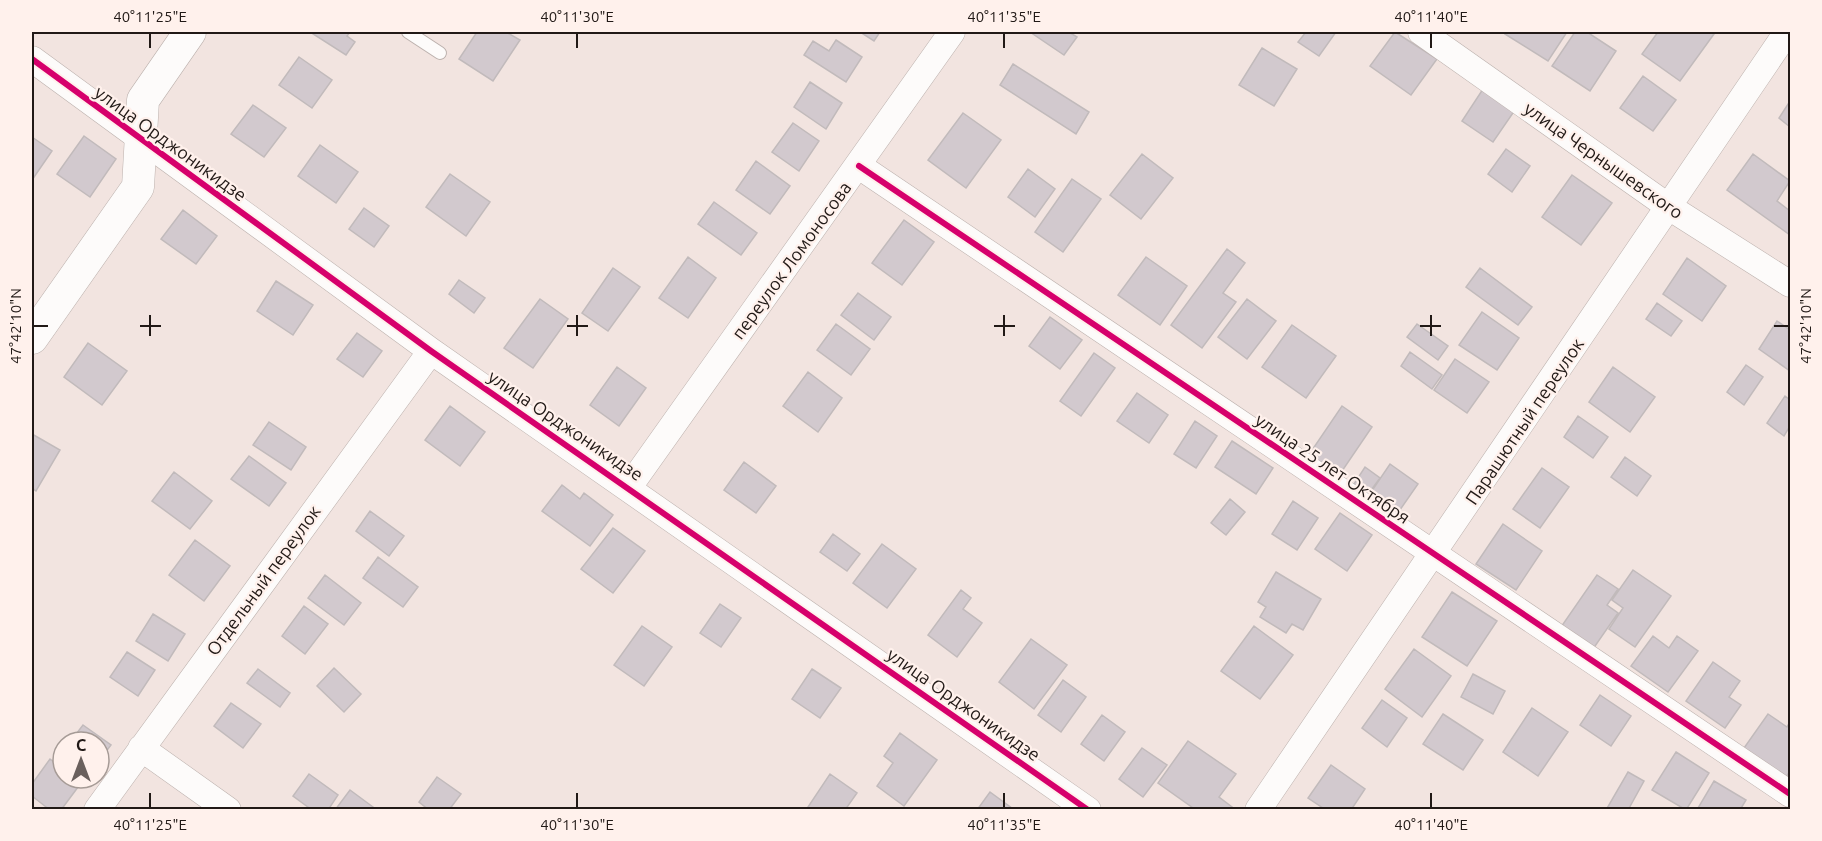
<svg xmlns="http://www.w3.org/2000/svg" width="1822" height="841" viewBox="0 0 1822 841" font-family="Ubuntu,sans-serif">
<rect width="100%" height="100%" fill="#f2e4e0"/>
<path fill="#d2c9ce" stroke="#c1babb" stroke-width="1.5" d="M310 32H350L347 36 355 42 346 55Z
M477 32H506L520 40 493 81 459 59Z
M860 32H880L874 41Z
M1030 32H1069L1077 37 1064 55Z
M1306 32H1336L1319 56 1298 42Z
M1395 32 1437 59 1411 95 1370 66Z
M1507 32H1567L1548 61 1505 34Z
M1575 32H1587L1616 51 1590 91 1552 66Z
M1658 32H1709L1714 34 1680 81 1642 54Z
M836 40 862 57 846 82 804 55 813 41 829 51Z
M1262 48 1297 69 1274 106 1239 85Z
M299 57 332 80 312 108 279 85Z
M1013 64 1089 112 1076 134 1000 85Z
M1643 76 1676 100 1653 131 1620 108Z
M810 82 842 103 826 129 794 107Z
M1483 89 1515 110 1493 142 1462 121Z
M1790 101V127L1779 118Z
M253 105 286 128 264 157 231 134Z
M963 113 1001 140 966 188 928 160Z
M793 123 819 141 799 171 772 152Z
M84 136 116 159 90 197 57 174Z
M32 137 52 151 32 180Z
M320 145 358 172 336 203 298 176Z
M1506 149 1530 166 1512 192 1488 174Z
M1142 154 1173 178 1141 219 1110 195Z
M1753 154 1790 181 1777 201 1790 211V235L1727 190Z
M756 161 790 186 770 214 736 190Z
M1028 169 1055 189 1035 217 1008 197Z
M450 174 490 202 466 236 426 207Z
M1572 175 1612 203 1581 245 1542 217Z
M1072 179 1101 199 1063 252 1035 232Z
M714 202 757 233 741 255 698 224Z
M364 208 389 226 374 247 349 229Z
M183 210 217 236 196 264 161 239Z
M904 220 934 242 902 285 872 263Z
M1227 249 1245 263 1223 293 1236 302 1202 348 1171 325Z
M688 257 716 278 688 318 659 298Z
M1146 257 1187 286 1160 325 1118 295Z
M1687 258 1726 286 1702 321 1663 294Z
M613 268 640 287 608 331 582 313Z
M1480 268 1532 307 1518 325 1466 287Z
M459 280 485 298 474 313 449 294Z
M276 281 313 305 293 335 257 311Z
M858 293 891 317 874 340 841 315Z
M540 299 568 319 533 368 504 348Z
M1247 299 1276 321 1247 359 1218 337Z
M1657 303 1682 321 1671 336 1646 319Z
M1482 312 1519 338 1497 370 1459 345Z
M1050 317 1082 340 1060 369 1029 346Z
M1777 321 1790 330V371L1759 349Z
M836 324 870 349 851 375 817 350Z
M1417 324 1448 346 1438 360 1407 337Z
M1292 325 1336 356 1306 398 1262 367Z
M357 333 382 351 363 377 337 359Z
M88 343 127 371 102 405 64 377Z
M1410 352 1442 375 1432 389 1401 366Z
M1094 353 1115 368 1081 416 1060 401Z
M1455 359 1489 382 1467 413 1434 390Z
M1746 365 1763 377 1744 405 1727 392Z
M617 367 646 388 619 426 590 405Z
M1613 367 1655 397 1630 432 1589 402Z
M808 372 842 398 818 432 783 406Z
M1137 393 1168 415 1149 443 1117 421Z
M1785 396 1790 400V426L1784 436 1767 423Z
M450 406 485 432 460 466 425 440Z
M1342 406 1372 427 1338 477 1308 456Z
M1578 416 1608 437 1593 458 1564 437Z
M1195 421 1217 436 1196 468 1174 454Z
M269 422 306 447 291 470 253 445Z
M32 434 60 450 36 491 32 488Z
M1232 441 1273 468 1256 494 1215 467Z
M249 456 286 483 269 506 231 479Z
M1625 457 1651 476 1637 496 1611 477Z
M744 462 776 486 756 513 724 490Z
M1390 464 1418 484 1395 517 1367 498Z
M1365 467 1380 478 1366 497 1352 487Z
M1542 468 1569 487 1540 528 1513 509Z
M174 472 212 501 190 529 152 501Z
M562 485 580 499 584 493 613 515 590 546 542 511Z
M1230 499 1245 512 1226 535 1211 523Z
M1293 501 1318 518 1297 550 1272 534Z
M370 511 404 536 389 556 356 531Z
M1340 513 1372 535 1347 571 1315 549Z
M1503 524 1542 551 1516 590 1476 564Z
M613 528 645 551 613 593 581 569Z
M833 534 860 554 847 571 820 552Z
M195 540 230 566 204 601 169 575Z
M882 544 916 569 887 608 853 583Z
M378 557 418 587 403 607 363 578Z
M1633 570 1671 596 1635 647 1609 629 1623 608 1612 600Z
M1276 572 1321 599 1303 630 1292 624 1286 633 1260 617 1266 607 1258 602Z
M325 575 361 603 344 625 308 598Z
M1597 575 1618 589 1607 605 1618 613 1593 649 1561 627Z
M961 590 971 598 963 609 982 623 957 657 928 635Z
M1452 592 1497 621 1467 666 1422 637Z
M720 604 741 618 721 647 700 633Z
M304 606 328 624 305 654 282 636Z
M153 614 185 634 168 661 136 641Z
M642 626 672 647 644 686 614 665Z
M1254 626 1293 655 1260 699 1221 671Z
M1653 636 1669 648 1677 636 1698 651 1668 692 1631 666Z
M1031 639 1067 665 1034 709 999 682Z
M1414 649 1451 676 1422 717 1385 689Z
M127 652 155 670 138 696 110 677Z
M1713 662 1740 681 1729 697 1741 705 1725 728 1686 701Z
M334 668 361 694 344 712 317 686Z
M258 669 290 693 280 707 247 683Z
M812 669 841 688 820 718 792 699Z
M1473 674 1505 691 1493 714 1461 697Z
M1063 680 1086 697 1061 732 1038 715Z
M1600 695 1631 716 1611 746 1580 725Z
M1382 700 1407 718 1387 747 1362 728Z
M231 703 261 724 243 748 214 726Z
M1532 708 1568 732 1538 776 1503 752Z
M1443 714 1483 740 1463 770 1423 744Z
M1768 714 1787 727 1790 722V771L1786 777 1744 748Z
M1102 715 1125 732 1104 761 1081 744Z
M83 725 111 745 99 761V742H70Z
M900 733 937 760 904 806 877 786 893 763 884 756Z
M1188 741 1236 774 1219 797 1236 810H1196L1158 783Z
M1142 748 1167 765 1143 797 1119 779Z
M1676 752 1709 773 1686 810 1652 790Z
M50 759 63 769V778H75L81 783 61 810H50L32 796V784Z
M1331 765 1365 789 1351 810H1326L1308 798Z
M1628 772 1644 781 1628 810H1606Z
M309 774 338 795 328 810H312L293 796Z
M830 774 857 793 845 810H806Z
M437 777 461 794 449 810H429L419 802Z
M1714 781 1746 800 1740 810 1698 808Z
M350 790 377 810H335Z
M990 792 1013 809V810H977Z"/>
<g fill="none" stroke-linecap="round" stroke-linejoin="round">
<g stroke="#bcb1ad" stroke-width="14">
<path id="service" d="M408 32 440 53"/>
</g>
<g stroke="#bcb1ad" stroke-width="27">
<path id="minor" d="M1421 32 1669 207 1790 284
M32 59 431 351 1088 810
M859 166 1790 794
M629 487 952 32
M141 748 228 810
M97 810 431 351
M1258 810 1787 32"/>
</g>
<g stroke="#bcb1ad" stroke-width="33">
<path id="tertiary" d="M32 338 138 187 143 100 190 32"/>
</g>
<use href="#service" stroke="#fdfbfa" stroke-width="12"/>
<use href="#minor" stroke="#fdfbfa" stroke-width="26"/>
<use href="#tertiary" stroke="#fdfbfa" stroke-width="32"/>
<g stroke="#fff1ec" stroke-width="10">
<path id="cycleway" d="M32 59 431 351 1088 810
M859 166 1790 794"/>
</g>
<use href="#cycleway" stroke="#d6006c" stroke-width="6"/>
</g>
<path fill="none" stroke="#211916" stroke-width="2" d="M150 33V48M577 33V48M1004 33V48M1431 33V48M150 315V336M577 315V336M1004 315V336M1431 315V336M33 326H48M140 326H161M567 326H588M994 326H1015M1420 326H1441M1774 326H1789M150 793V808M577 793V808M1004 793V808M1431 793V808"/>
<g text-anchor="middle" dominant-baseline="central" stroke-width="4.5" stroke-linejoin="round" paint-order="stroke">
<g font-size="18" fill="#211916" stroke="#fff1ec">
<text transform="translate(171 143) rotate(36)">улица Орджоникидзе</text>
<text transform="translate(1604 160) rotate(35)">улица Чернышевского</text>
<text transform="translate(791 260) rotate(-54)">переулок Ломоносова</text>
<text transform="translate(1524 421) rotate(-56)">Парашютный переулок</text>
<text transform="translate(566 425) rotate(34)">улица Орджоникидзе</text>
<text transform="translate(1333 468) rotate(34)">улица 25 лет Октября</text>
<text transform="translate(263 580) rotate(-54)">Отдельный переулок</text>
<text transform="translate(964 704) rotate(35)">улица Орджоникидзе</text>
</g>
</g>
<rect width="1822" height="841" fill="none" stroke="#fff1ec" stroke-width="66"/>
<g transform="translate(81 760)"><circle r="28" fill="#fff1ec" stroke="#a69b96" stroke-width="1.5"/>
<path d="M0-4.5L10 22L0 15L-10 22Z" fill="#6a605d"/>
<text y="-9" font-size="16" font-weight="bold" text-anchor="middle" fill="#211916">С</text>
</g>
<rect x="33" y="33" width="1756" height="775" fill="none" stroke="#211916" stroke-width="2"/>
<g font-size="15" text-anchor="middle" fill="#211916">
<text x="150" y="22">40°11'25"E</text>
<text x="577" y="22">40°11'30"E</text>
<text x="1004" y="22">40°11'35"E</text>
<text x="1431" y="22">40°11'40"E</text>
<text transform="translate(16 326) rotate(-90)" y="5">47°42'10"N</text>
<text transform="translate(1806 326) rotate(-90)" y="5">47°42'10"N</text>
<text x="150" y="830">40°11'25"E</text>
<text x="577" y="830">40°11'30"E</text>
<text x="1004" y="830">40°11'35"E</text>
<text x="1431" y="830">40°11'40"E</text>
</g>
</svg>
